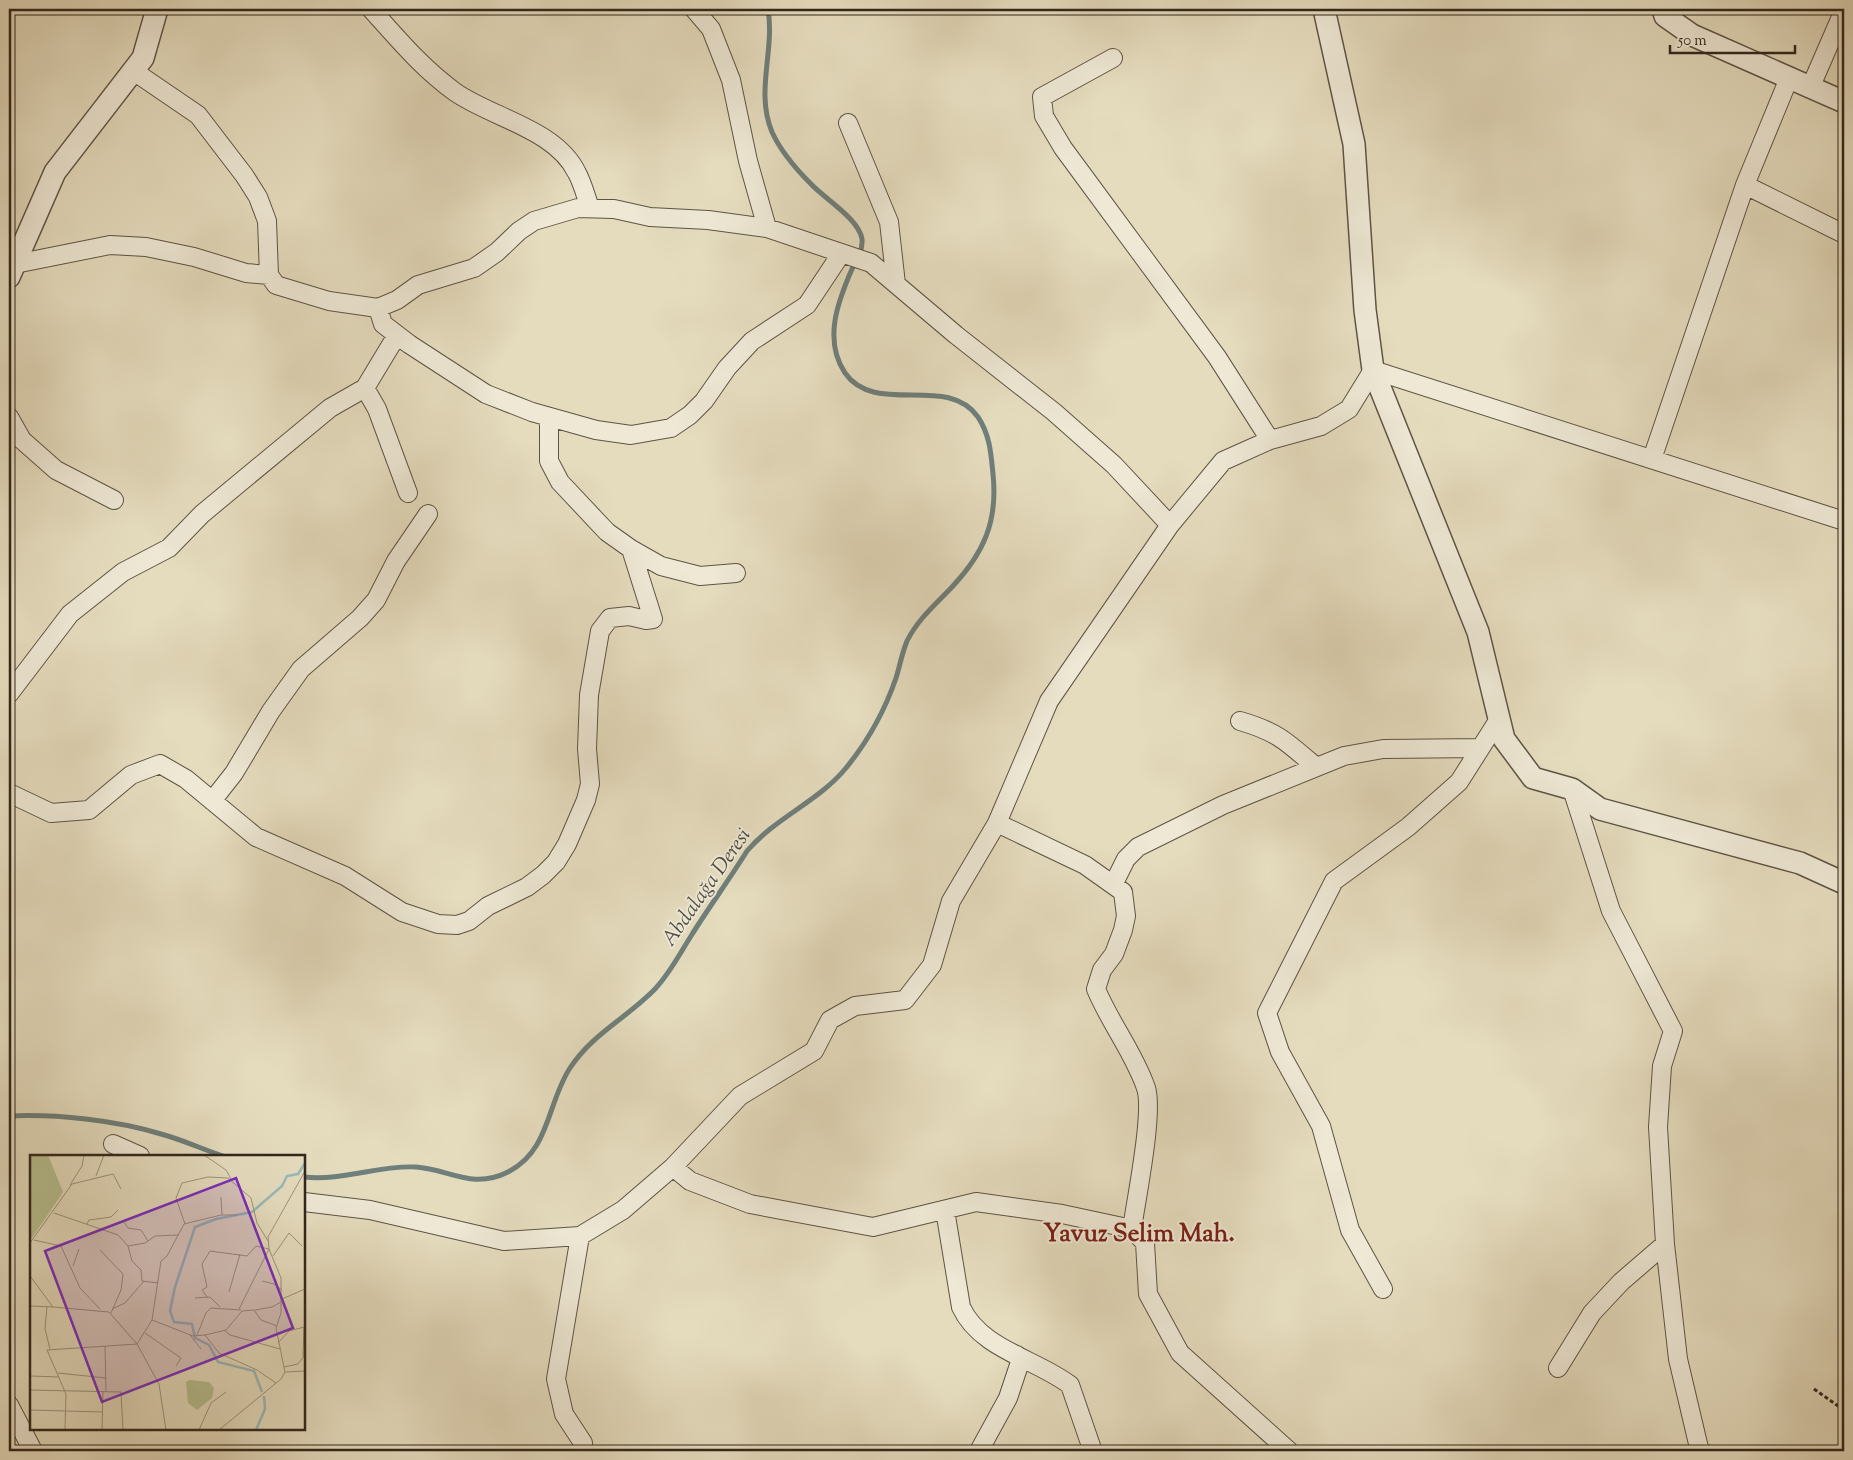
<svg xmlns="http://www.w3.org/2000/svg" width="1853" height="1460" viewBox="0 0 1853 1460" font-family="'Sorts Mill Goudy',serif">
<rect width="100%" height="100%" fill="#e5dcbe"/>
<filter id="stains"><feTurbulence type="fractalNoise" baseFrequency=".004" numOctaves="4"/><feColorMatrix values="0 0 0 0 .2 0 0 0 0 .09 0 0 0 0 .02 0 0 0 .5 -.17"/></filter>
<radialGradient id="worn" r=".72"><stop offset=".6" stop-color="#630" stop-opacity="0"/><stop offset="1" stop-color="#630" stop-opacity=".3"/></radialGradient>
<g fill="none" stroke-linecap="round" stroke-linejoin="round">
<path stroke="#6f7f7b" stroke-width="5" d="M9 1116C57 1114 115 1120 161 1134 183 1140 202 1149 223 1156
M304 1177C344 1181 378 1165 416 1167 449 1169 472 1190 508 1172 550 1151 547 1103 570 1068 593 1033 627 1018 655 989 670 973 679 955 691 936 709 907 729 880 747 851 776 817 818 802 846 768 868 741 885 710 896 678 900 665 902 653 907 641 918 619 935 605 952 587 984 553 998 521 993 474 991 454 990 435 978 417 947 373 876 417 845 373 823 340 838 301 852 269 857 260 863 250 862 239 859 219 825 199 811 184 796 169 781 152 772 132 755 91 775 51 768 9"/>
<g stroke="#5e5444" stroke-width="20">
<path id="minor" d="M371 9C398 39 422 68 455 92 492 118 556 129 577 173 583 184 586 197 590 208
M694 9 711 29 731 80 748 161 767 228
M1113 58 1042 97 1044 116 1063 148 1217 357 1270 440
M132 70 198 115 244 175 258 197 267 221 269 275 276 285 329 301 378 308 397 300 418 285 474 268 497 252 519 231 534 221 578 208 614 209 650 217 708 220 767 228 871 263 956 335 1054 412 1114 465 1170 525
M1811 86 1844 10
M848 123 889 222 896 284
M1745 185 1844 234
M15 264 110 245 146 247 194 257 246 273 269 275
M378 308 383 324 409 344 486 394 532 412 596 430 631 435 671 428 690 415 704 401 727 368 752 341 807 305 841 254
M365 388 377 409 408 493
M9 417 22 440 56 470 114 500
M549 417V461L560 482 607 532 631 549 661 566 700 576 736 573
M1652 459 1745 185 1789 78
M9 694 70 614 123 572 169 548 202 514 330 408 365 388 397 335
M1240 721C1278 732 1287 742 1316 767
M1572 789 1611 911 1673 1031 1662 1066 1658 1127 1665 1244 1678 1359 1699 1448 1702 1451
M9 793 51 813 89 810 131 775 160 764 186 779 256 837 345 876 402 912 438 924 457 925 469 921 488 906 527 887 543 875 556 862 567 844 586 800 590 784 587 749 589 695 600 631 610 618 629 616 646 620 653 619 631 549
M212 801 234 773 271 711 301 669 360 618 376 600 396 561 428 514
M997 823 1085 865 1123 892 1126 916 1123 930 1114 954 1102 970 1096 989C1110 1023 1134 1053 1146 1088 1154 1112 1136 1200 1132 1229
M1113 885 1126 859 1138 847 1223 805 1344 756 1383 749 1480 748
M113 1144 140 1156
M673 1167 690 1181 750 1204 873 1227 976 1202 1062 1214 1132 1229 1145 1243 1148 1294 1180 1353 1289 1451
M304 1202 370 1210 504 1241 580 1236 623 1210 673 1167 740 1096 814 1051 830 1020 855 1006 905 1000 932 965 951 901 997 823 1049 701 1170 525 1223 461 1270 440 1321 426 1349 409 1373 370 1844 521
M945 1210 961 1307C980 1349 1036 1359 1070 1385L1091 1446
M580 1236 556 1379 564 1414 583 1443 581 1451
M1383 1289 1350 1230 1321 1126 1280 1052 1267 1013 1334 881 1408 827 1459 782 1499 719
M1558 1368 1592 1313 1621 1282 1665 1244
M9 1405 33 1451
M979 1451 1008 1398 1020 1362 1017 1355"/>
</g>
<g stroke="#5e5444" stroke-width="24">
<path id="tertiary" d="M1324 9 1354 144 1365 310 1373 370 1478 632 1504 739 1533 778 1572 789 1600 809 1800 863 1844 883
M1663 9 1665 16 1692 35 1844 102
M9 277 55 172 143 58 157 9"/>
</g>
<path stroke="#31271c" stroke-width="3" stroke-dasharray="4 2.5" stroke-linecap="butt" d="M1814 1389 1844 1410"/>
<use href="#minor" stroke="#eee8d5" stroke-width="18"/>
<use href="#tertiary" stroke="#eee8d5" stroke-width="21"/>
</g>
<g text-anchor="middle" dominant-baseline="central" stroke-width="4" stroke-linejoin="round" paint-order="stroke">
<g font-size="21" font-style="italic" fill="#4b4c44" stroke="#eee8d5">
<text transform="translate(707 888) rotate(-55)">Abdalağa Deresi</text>
</g>
<g font-size="25" font-weight="bold" fill="#7a1f14" stroke="#eee8d5">
<text x="1139" y="1235">Yavuz Selim Mah.</text>
</g>
</g>
<g transform="translate(30 1155)">
<rect width="275" height="275" fill="#e5dcbe"/>
<path d="M0 0H18L33 37 0 86Z" fill="#b7bf90"/>
<path d="M160 225 179 227 184 233 182 243 167 255 158 248 156 227Z" fill="#b7bf90"/>
<path fill="none" stroke="#99b9ba" stroke-width="2.5" d="M232 237 224 216 188 207 179 190 165 183 162 169 144 167 140 156 145 132 165 72 186 64 222 57 252 31 257 21 268 19 275 8M226 275 235 254 234 241"/>
<path fill="none" stroke="#9d947d" stroke-width="1" d="M174 0 196 15 201 24M66 21 74 0M40 30 52 11 54 0M191 42 192 60M24 58 88 80 98 91 115 88 125 81 148 80M94 67 98 73 111 75 118 86M57 69 59 65 81 62 88 55M155 69 146 43 152 28 178 22 198 23 221 43 227 68 238 86M4 85 31 91 50 133 70 154M0 88 42 29 83 19 91 34M98 91 102 106 111 115 112 126 128 128M70 95 93 119 91 135 81 158M243 101 259 78 272 91M43 111 49 94M0 121 23 152 79 157 107 189 129 229 136 275M232 126 244 129 252 135M199 137 210 99M177 142 172 135 177 132 172 109 180 96 217 101 226 91 239 94 209 154M165 143 180 142 190 152M252 144 275 134M0 151 23 152M17 151 15 174 20 194M82 154 95 148 114 126M225 155 242 152 251 147M122 165 163 181 175 180 196 175 212 156 224 155 231 165 247 171M194 175 200 180 250 194M115 178 151 203 146 211M160 180 171 194M167 180 176 158 181 153 211 155M175 180 189 198 227 215 246 228M248 188 259 176 274 172M75 191 76 236M273 201 274 172M254 212 268 209 274 201M255 217 275 216M28 218 76 223M0 221 29 222M0 235 91 237 93 275M0 255 72 257M35 275 36 239 17 195 107 189 122 165 131 106 137 101 154 69 191 60H207M72 275 73 236M169 275 181 248 196 237M189 275 251 224 255 217 246 173 251 158V123L239 94 238 82 275 16"/>
<path fill="#7b2cbf" fill-opacity="0.15" stroke="#7b2cbf" stroke-width="2.5" d="M206 23 263 173 72 247 15 96Z"/>
<rect width="275" height="275" fill="none" stroke="#31271c" stroke-width="2.5"/>
</g>
<rect width="1853" height="1460" fill="none" stroke="#e5dcbe" stroke-width="30"/>
<rect x="10" y="10" width="1833" height="1440" fill="none" stroke="#31271c" stroke-width="2.5"/>
<rect x="15" y="15" width="1823" height="1430" fill="none" stroke="#31271c"/>
<path d="M1670 45v8h125v-8" fill="none" stroke="#31271c" stroke-width="2.5"/>
<text x="1678" y="45" font-size="15" fill="#31271c" stroke="#eee8d5" stroke-width="4" paint-order="stroke">50 m</text>
<rect width="100%" height="100%" filter="url(#stains)"/>
<rect width="100%" height="100%" fill="url(#worn)"/>
</svg>
